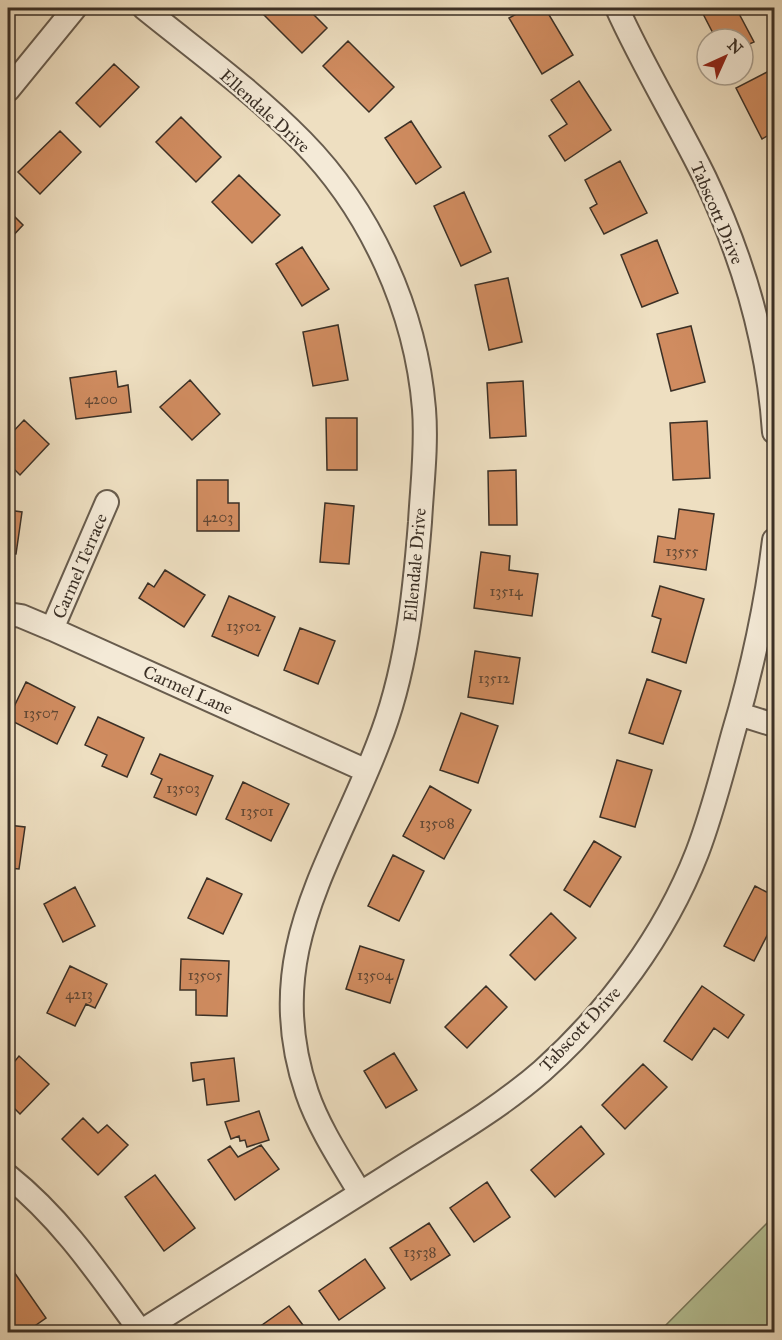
<svg xmlns="http://www.w3.org/2000/svg" width="782" height="1340" viewBox="0 0 782 1340" font-family="'IM FELL Great Primer',serif">
<rect width="100%" height="100%" fill="#eedfc1"/>
<filter id="stains"><feTurbulence type="fractalNoise" baseFrequency=".00333" numOctaves="4"/><feColorMatrix values="0 0 0 0 .2 0 0 0 0 .09 0 0 0 0 .02 0 0 0 .5 -.17"/></filter>
<radialGradient id="worn" r=".72"><stop offset=".6" stop-color="#630" stop-opacity="0"/><stop offset="1" stop-color="#630" stop-opacity=".3"/></radialGradient>
<path fill="#b5c296" stroke="#78795e" stroke-width="1.5" d="M774 1216V1332H659Z"/>
<path fill="#d08c60" stroke="#3b3026" stroke-width="1.5" d="M267 8H307L327 28 302 53 262 13Z
M527 8H545L573 55 542 74 509 18Z
M700 8H736L754 42 743 47V39H716Z
M348 41 394 87 369 112 323 66Z
M114 64 139 87 100 127 76 103Z
M773 69 774 86 771 88 774 95V132L762 139 736 88Z
M579 81 611 130 565 161 549 136 567 124 551 100Z
M181 117 221 157 196 182 156 142Z
M411 121 441 167 416 184 385 138Z
M60 131 81 152 40 194 18 172Z
M620 161 647 213 604 234 590 208 597 204 585 180Z
M239 175 280 215 252 243 212 202Z
M464 192 491 252 461 266 434 206Z
M8 210 23 225 8 241Z
M657 240 678 293 642 307 621 255Z
M302 247 329 289 302 306 276 264Z
M508 278 522 342 489 350 475 285Z
M338 325 348 380 313 386 303 332Z
M691 326 705 382 671 391 657 334Z
M116 371 118 387 128 385 131 412 76 419 70 378Z
M190 380 220 414 192 440 160 407Z
M523 381 526 436 490 438 487 383Z
M326 418H357V470H327Z
M24 420 49 444 20 475 8 463V437Z
M707 421 710 478 673 480 670 423Z
M516 470 517 525H489L488 471Z
M197 480H228V503H239V531H197Z
M325 503 354 506 349 564 320 562Z
M679 509 714 514 706 570 654 562 658 536 675 539Z
M8 510 22 512 16 554 8 553Z
M481 552 510 556 509 570 538 574 532 616 474 608Z
M165 570 205 595 184 627 139 598 148 583 154 587Z
M660 586 704 599 686 663 652 652 661 619 652 616Z
M229 596 275 617 258 656 212 636Z
M300 628 335 641 318 684 284 670Z
M475 651 520 658 513 704 468 697Z
M647 679 681 691 663 744 629 733Z
M26 682 75 707 57 744 8 719Z
M461 713 498 726 478 783 440 770Z
M98 717 144 738 127 777 102 766 107 755 85 745Z
M160 754 213 776 196 815 154 797 162 779 151 774Z
M617 760 652 770 635 827 600 817Z
M243 782 289 804 271 841 226 819Z
M430 786 471 810 444 859 403 836Z
M8 825 25 827 19 869 8 868Z
M594 841 621 857 590 907 564 890Z
M393 855 424 871 399 921 368 906Z
M207 878 242 894 223 934 188 918Z
M755 886 774 896V922L754 961 724 946Z
M75 887 95 926 63 942 44 904Z
M551 913 576 938 535 980 510 955Z
M360 946 404 960 390 1003 346 989Z
M181 959 229 961 227 1016 196 1015V990H180Z
M70 966 107 984 95 1008 86 1004 75 1026 47 1013Z
M486 986 507 1007 467 1048 445 1027Z
M702 986 744 1015 728 1038 714 1028 692 1060 664 1041Z
M394 1053 417 1090 386 1108 364 1071Z
M8 1055 15 1061 19 1056 49 1084 20 1114 8 1102Z
M234 1058 239 1101 207 1105 204 1079 193 1081 191 1063Z
M643 1064 667 1087 625 1129 602 1105Z
M259 1111 269 1140 247 1147 245 1140 240 1141 239 1136 231 1139 225 1122Z
M83 1118 98 1133 107 1125 128 1145 98 1175 62 1139Z
M581 1126 604 1154 555 1197 531 1170Z
M261 1145 279 1169 235 1200 208 1160 230 1146 238 1157Z
M155 1175 195 1228 164 1251 125 1197Z
M487 1182 510 1217 474 1242 450 1208Z
M429 1223 450 1255 411 1280 390 1248Z
M365 1259 385 1288 339 1320 319 1291Z
M14 1272 46 1318 26 1332 8 1331V1276Z
M289 1306 308 1332H252Z"/>
<g fill="none" stroke-linecap="round" stroke-linejoin="round">
<g stroke="#685c4d" stroke-width="26">
<path id="minor" d="M144 8C197 51 254 92 302 141 371 211 416 311 424 409 427 447 422 485 420 522 414 598 406 674 378 744 331 866 260 956 307 1093 319 1128 341 1161 360 1193
M617 8C643 66 677 121 705 178 743 258 768 344 774 432
M8 90 75 8
M8 614 21 616 52 629 367 771
M52 629 107 502
M739 714 774 725
M8 1176C63 1220 100 1276 141 1332
M140 1332C222 1281 304 1229 386 1177 439 1143 495 1112 542 1071 608 1012 665 935 697 853 712 814 722 774 733 734 752 670 766 606 774 540"/>
</g>
<use href="#minor" stroke="#f4ead7" stroke-width="22"/>
</g>
<g text-anchor="middle" dominant-baseline="central" stroke-width="5" stroke-linejoin="round" paint-order="stroke">
<g font-size="15" fill="#604734">
<text x="101" y="399">4200</text>
<text x="218" y="517">4203</text>
<text x="682" y="551">13555</text>
<text x="506" y="591">13514</text>
<text x="244" y="626">13502</text>
<text x="494" y="678">13512</text>
<text x="41" y="713">13507</text>
<text x="183" y="788">13503</text>
<text x="257" y="811">13501</text>
<text x="437" y="823">13508</text>
<text x="205" y="975">13505</text>
<text x="375" y="975">13504</text>
<text x="79" y="994">4213</text>
<text x="420" y="1252">13538</text>
</g>
<g font-size="18" fill="#3b3026" stroke="#f4ead7">
<text transform="translate(265 111) rotate(42)">Ellendale Drive</text>
<text transform="translate(717 213) rotate(67)">Tabscott Drive</text>
<text transform="translate(415 565) rotate(-85)">Ellendale Drive</text>
<text transform="translate(80 566) rotate(-67)">Carmel Terrace</text>
<text transform="translate(188 690) rotate(24)">Carmel Lane</text>
<text transform="translate(580 1029) rotate(-47)">Tabscott Drive</text>
</g>
</g>
<rect width="782" height="1340" fill="none" stroke="#eedfc1" stroke-width="30"/>
<rect x="9" y="9" width="764" height="1322" fill="none" stroke="#3b3026" stroke-width="3"/>
<rect x="15" y="15" width="752" height="1310" fill="none" stroke="#3b3026" stroke-width="1.5"/>
<g transform="translate(725 57) rotate(45)"><circle r="28" fill="#f4ead7" stroke="#aaa090" stroke-width="1.5"/>
<path d="M0-4.5L10 22L0 15L-10 22Z" fill="#8f2418"/>
<text y="-9" font-size="16" font-weight="bold" text-anchor="middle" fill="#3b3026">N</text>
</g>
<rect width="100%" height="100%" filter="url(#stains)"/>
<rect width="100%" height="100%" fill="url(#worn)"/>
</svg>
